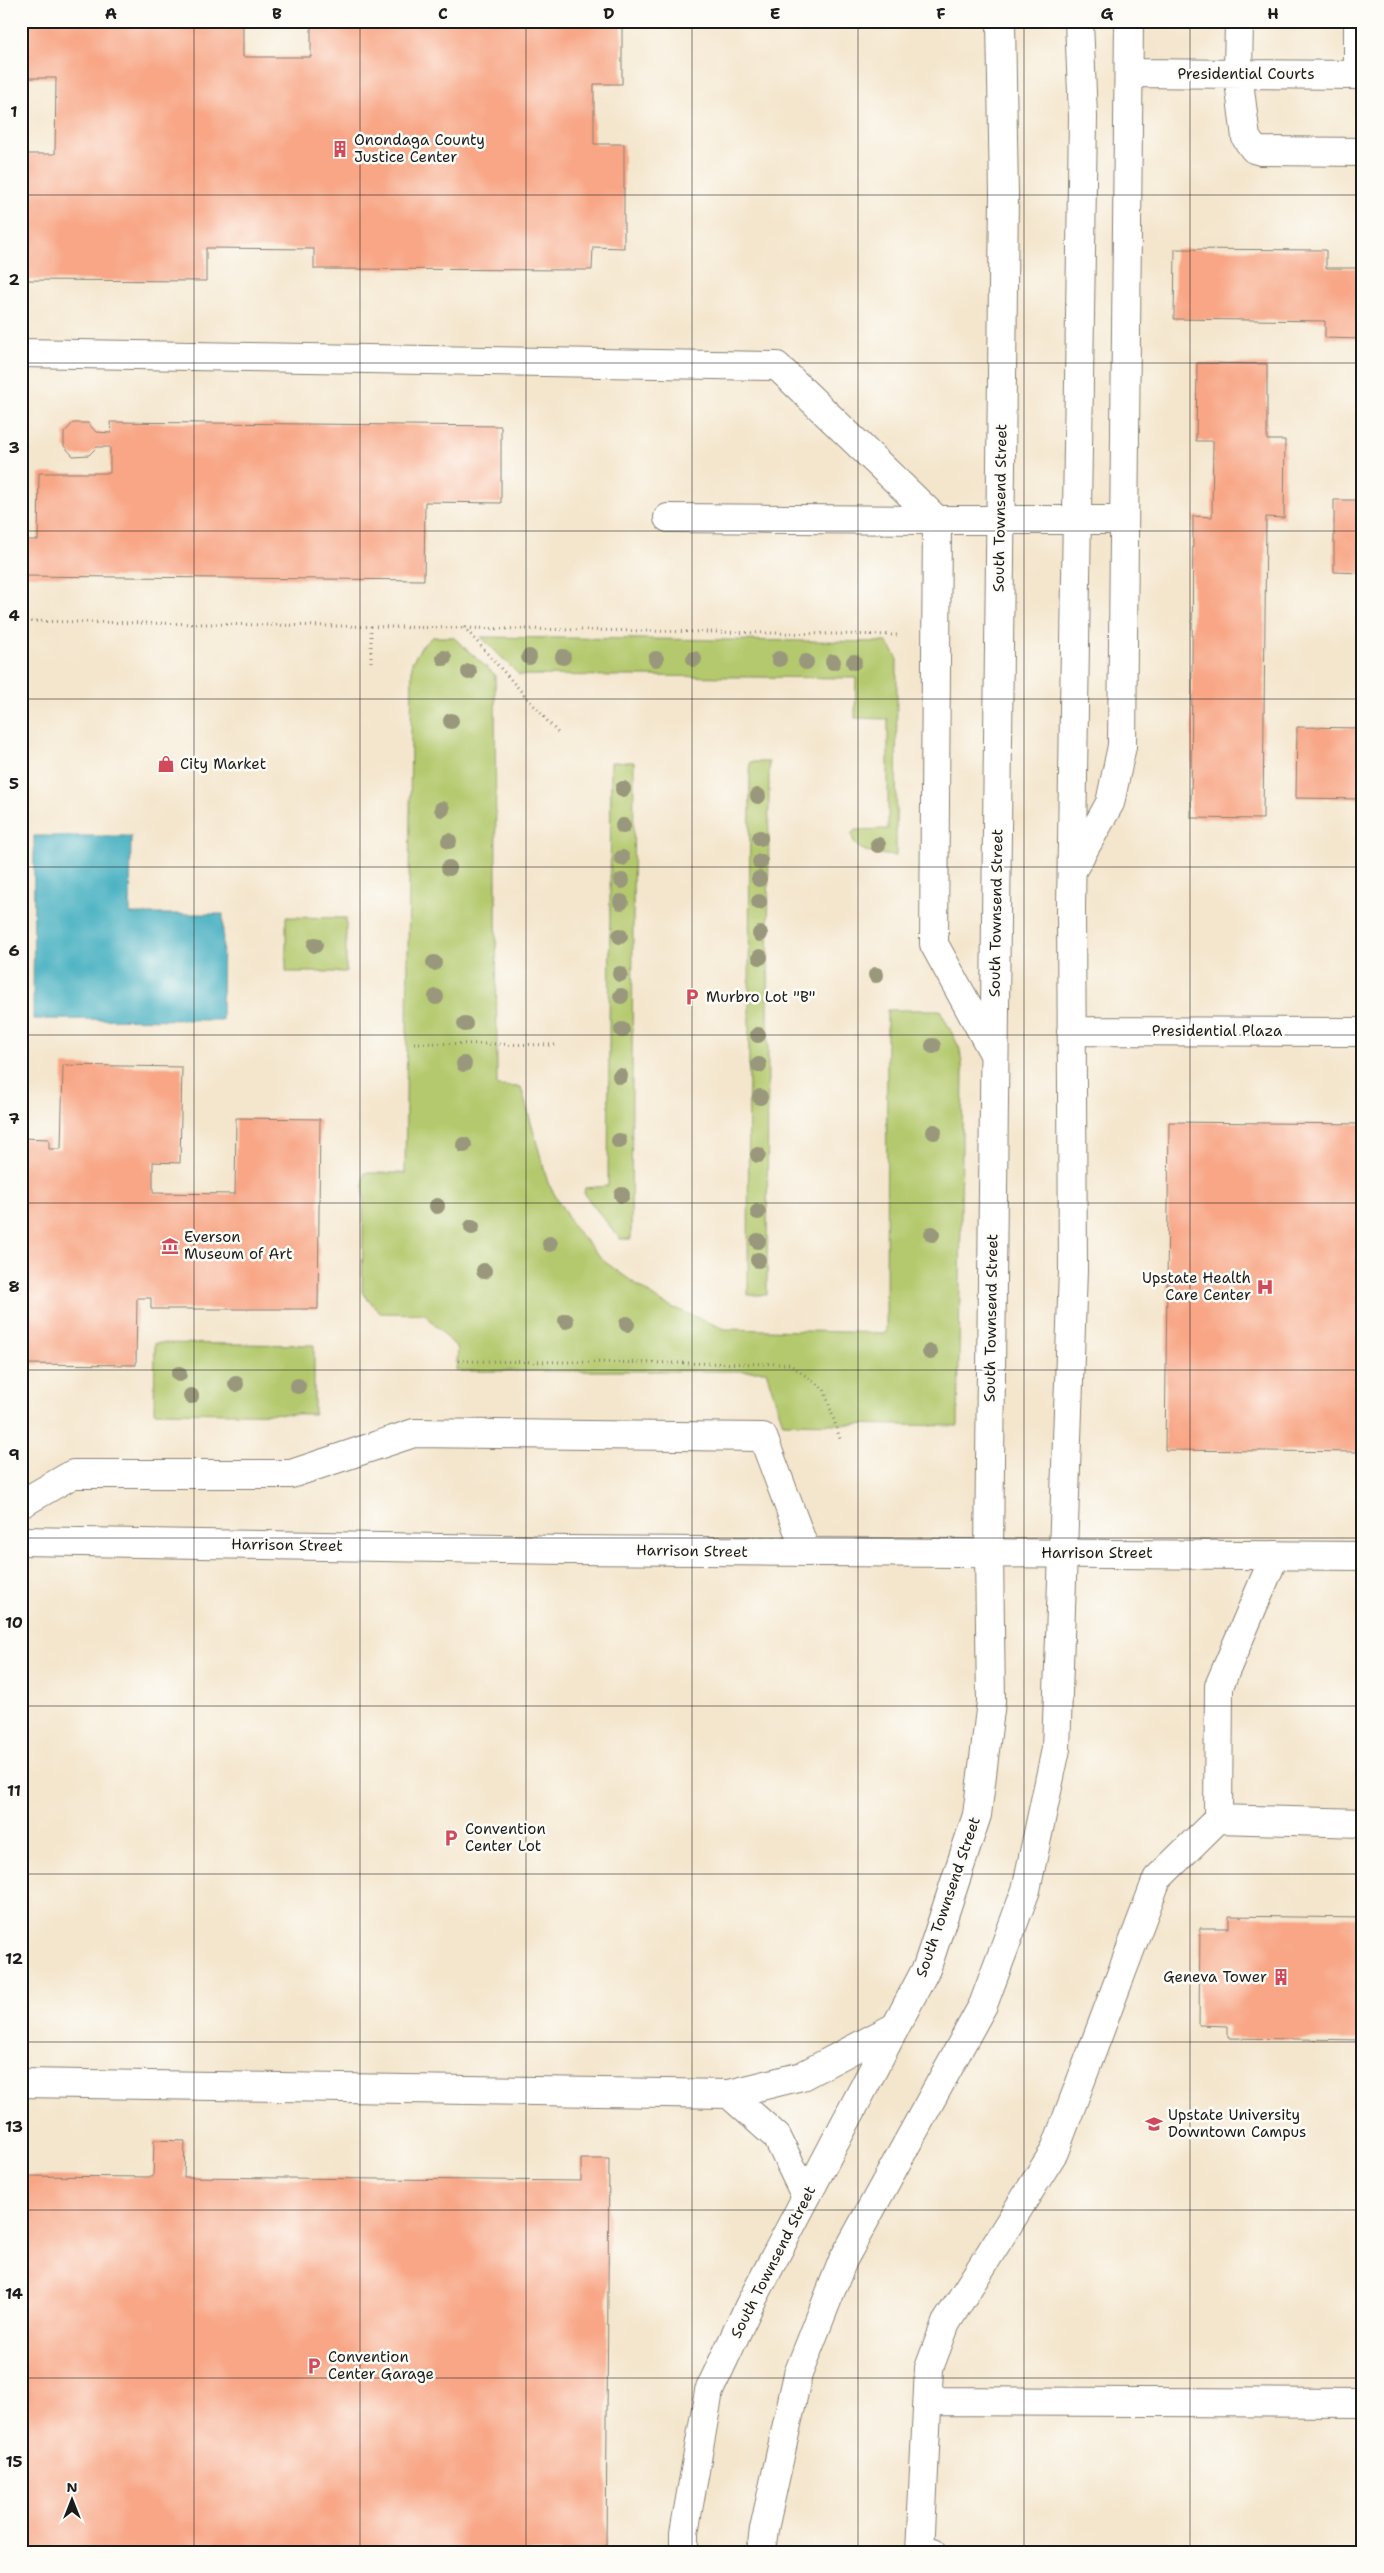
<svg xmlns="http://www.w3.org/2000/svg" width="1384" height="2573" viewBox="0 0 1384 2573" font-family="'Shantell Sans',sans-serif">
<rect width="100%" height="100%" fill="#fdfcf7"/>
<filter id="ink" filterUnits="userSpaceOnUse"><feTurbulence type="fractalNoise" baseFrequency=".02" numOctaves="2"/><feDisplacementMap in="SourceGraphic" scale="10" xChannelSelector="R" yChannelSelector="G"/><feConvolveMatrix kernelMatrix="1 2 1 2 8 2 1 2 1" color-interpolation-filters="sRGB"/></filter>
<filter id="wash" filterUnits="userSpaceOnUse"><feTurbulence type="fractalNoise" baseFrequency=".0096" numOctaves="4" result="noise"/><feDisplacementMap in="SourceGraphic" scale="20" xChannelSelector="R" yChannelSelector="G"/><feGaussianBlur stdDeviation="1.12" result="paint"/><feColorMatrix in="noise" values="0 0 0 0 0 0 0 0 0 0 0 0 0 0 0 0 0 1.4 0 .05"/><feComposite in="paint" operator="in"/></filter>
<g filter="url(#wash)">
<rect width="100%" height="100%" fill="#f4e6cd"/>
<path fill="#b4c96d" stroke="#687244" d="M432 637H453L495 675 497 1086 521 1087 548 1183 574 1228 605 1262 662 1303 725 1329 886 1333 887 1010H940L960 1049 963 1073 958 1426 783 1423 766 1371H456L458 1349 425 1314 380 1313 362 1292 364 1173H405L412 662 422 646Z
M481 637 887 642 897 657 896 856C879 854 852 854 852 833L855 830 888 829V719L855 718 856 678 519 675Z
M611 762H634L631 1239H620L584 1194 585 1188 608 1186Z
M750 762H769L767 1295H748Z
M286 917 346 918V972H286Z
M155 1343 314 1345V1414L154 1412Z"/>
<path fill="#41adbf" stroke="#2e646e" d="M34 836H131L130 914H223L222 1020 33 1019Z"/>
<g id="blocks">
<path fill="#f8a685" d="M21 21H243V57H311V21H622V84H594V144H624V248L593 247 592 270 314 269V249L206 248V281L21 280V154H55L56 78H21Z
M1175 249 1326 250V268H1363V339L1325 338V321L1174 319Z
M1197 363 1267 364V440H1285L1284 518 1266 517 1263 819 1191 818 1193 516 1212 517 1213 441H1196Z
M110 422 501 426V503L425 502 424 580 21 576 22 540H38L39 473H110V447H97L89 455 73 456 64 446V433L73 423H88L96 432 111 433Z
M1334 500H1363V573L1334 572Z
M1297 727 1363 728V799L1296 798Z
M63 1065 182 1067 180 1163 153 1162V1193L235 1194 236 1118 320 1119 318 1309H151V1298H137L136 1365 21 1364V1138L49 1139V1149H61Z
M1169 1122 1363 1124V1452L1165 1450Z
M1229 1916 1363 1918V2040L1228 2038V2026L1199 2025 1200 1928H1229Z
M154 2140 185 2141 184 2177 581 2181V2159H609L606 2552H21V2176L153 2177Z"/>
</g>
</g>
<g filter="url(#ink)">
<use href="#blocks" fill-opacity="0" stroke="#888174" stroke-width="1"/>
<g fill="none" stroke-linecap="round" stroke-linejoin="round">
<g stroke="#888174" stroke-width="30">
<path id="minor" d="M1239 21 1238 73 1246 138 1254 149 1261 151 1363 152
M1358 21V75
M1129 73 1363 75
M21 353 777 366 937 520
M668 518 937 520
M1073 869 1110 803 1122 746 1129 21
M1071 1031 1363 1032
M993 1052 934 944 937 520H1124
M21 1504 73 1474H291L414 1433 763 1437 806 1552
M1275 1555 1219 1686 1218 1819 1363 1823
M21 2083 729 2094 802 2076 895 2027
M729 2094 777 2137 806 2197
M928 2401 1363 2403
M684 2552V2533L709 2391 749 2306 927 1967 977 1815 991 1702 989 1553 1004 195 1001 21
M761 2552 764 2529 798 2374 843 2260 983 2005 1026 1890 1056 1749 1073 1270 1071 908 1083 117 1079 21
M933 2552H920L929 2368 946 2323 1054 2152 1157 1879 1218 1819"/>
</g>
<g stroke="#888174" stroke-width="30">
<path id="major" d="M21 1541 568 1550 1363 1556"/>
</g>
<path stroke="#888174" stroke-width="3" stroke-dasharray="1 4" stroke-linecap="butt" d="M21 621 898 635
M371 626V662
M464 627 559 734
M414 1043 559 1045
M458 1361 789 1364 824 1389 841 1442"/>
<use href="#minor" stroke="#fff" stroke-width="28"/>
<use href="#major" stroke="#fff" stroke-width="28"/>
</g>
<g fill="#9a987b">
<circle cx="529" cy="657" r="8"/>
<circle cx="563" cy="657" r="8"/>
<circle cx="444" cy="658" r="8"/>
<circle cx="656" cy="659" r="8"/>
<circle cx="694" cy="659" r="8"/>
<circle cx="779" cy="659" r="8"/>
<circle cx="806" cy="662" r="8"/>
<circle cx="833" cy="662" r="8"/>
<circle cx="854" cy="662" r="8"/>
<circle cx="469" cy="672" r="8"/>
<circle cx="451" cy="721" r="8"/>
<circle cx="623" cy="789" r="8"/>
<circle cx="758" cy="796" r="8"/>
<circle cx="442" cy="809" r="8"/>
<circle cx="623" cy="826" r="8"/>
<circle cx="760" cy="838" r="8"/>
<circle cx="449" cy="841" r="8"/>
<circle cx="878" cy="845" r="8"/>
<circle cx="622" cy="858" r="8"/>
<circle cx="760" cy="862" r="8"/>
<circle cx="449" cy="868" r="8"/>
<circle cx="759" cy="879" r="8"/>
<circle cx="622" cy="881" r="8"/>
<circle cx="621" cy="902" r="8"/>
<circle cx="759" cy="902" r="8"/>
<circle cx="760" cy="934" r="8"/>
<circle cx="620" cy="936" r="8"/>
<circle cx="315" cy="945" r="8"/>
<circle cx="760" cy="957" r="8"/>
<circle cx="434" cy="963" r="8"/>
<circle cx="620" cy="974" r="8"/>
<circle cx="876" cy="975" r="8"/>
<circle cx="621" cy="996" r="8"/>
<circle cx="436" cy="997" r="8"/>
<circle cx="465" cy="1024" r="8"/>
<circle cx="622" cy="1030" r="8"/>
<circle cx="758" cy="1035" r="8"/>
<circle cx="933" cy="1046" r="8"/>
<circle cx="464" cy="1064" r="8"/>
<circle cx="759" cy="1065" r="8"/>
<circle cx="620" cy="1076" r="8"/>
<circle cx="760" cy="1097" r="8"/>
<circle cx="934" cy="1132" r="8"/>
<circle cx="619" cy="1141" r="8"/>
<circle cx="464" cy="1145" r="8"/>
<circle cx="758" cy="1155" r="8"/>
<circle cx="622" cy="1195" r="8"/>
<circle cx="437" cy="1206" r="8"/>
<circle cx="758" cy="1212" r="8"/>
<circle cx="472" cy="1227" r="8"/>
<circle cx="932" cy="1234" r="8"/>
<circle cx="758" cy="1241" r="8"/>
<circle cx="550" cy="1244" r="8"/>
<circle cx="758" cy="1260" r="8"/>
<circle cx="484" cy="1271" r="8"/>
<circle cx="566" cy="1321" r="8"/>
<circle cx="627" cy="1324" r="8"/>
<circle cx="930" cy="1352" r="8"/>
<circle cx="179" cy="1374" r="8"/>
<circle cx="236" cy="1384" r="8"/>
<circle cx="298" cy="1386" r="8"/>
<circle cx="191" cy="1396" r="8"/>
</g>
</g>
<path fill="none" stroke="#1c1c1c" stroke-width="1" stroke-opacity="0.55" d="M194 21V2552M360 21V2552M526 21V2552M692 21V2552M858 21V2552M1024 21V2552M1190 21V2552M21 195H1363M21 363H1363M21 531H1363M21 699H1363M21 867H1363M21 1035H1363M21 1203H1363M21 1370H1363M21 1538H1363M21 1706H1363M21 1874H1363M21 2042H1363M21 2210H1363M21 2378H1363"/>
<defs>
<g id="building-bare" transform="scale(1.35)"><path d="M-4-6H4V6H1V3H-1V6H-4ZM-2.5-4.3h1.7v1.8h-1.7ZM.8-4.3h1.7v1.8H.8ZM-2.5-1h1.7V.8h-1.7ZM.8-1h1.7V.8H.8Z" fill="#d1495b" stroke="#fdfcf7" stroke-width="2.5" paint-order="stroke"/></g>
<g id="shop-bare" transform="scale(1.35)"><path d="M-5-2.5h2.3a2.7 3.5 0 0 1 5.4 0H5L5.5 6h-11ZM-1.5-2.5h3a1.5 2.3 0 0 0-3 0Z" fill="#d1495b" stroke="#fdfcf7" stroke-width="2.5" paint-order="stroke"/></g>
<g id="parking-bare" transform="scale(1.35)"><path d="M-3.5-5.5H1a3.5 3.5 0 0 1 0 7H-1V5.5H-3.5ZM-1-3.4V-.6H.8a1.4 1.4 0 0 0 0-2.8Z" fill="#d1495b" stroke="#fdfcf7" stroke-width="2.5" paint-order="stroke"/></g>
<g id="museum-bare" transform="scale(1.35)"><path d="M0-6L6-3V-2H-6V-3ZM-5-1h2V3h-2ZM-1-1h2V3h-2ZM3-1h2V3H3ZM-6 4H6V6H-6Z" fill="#d1495b" stroke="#fdfcf7" stroke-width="2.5" paint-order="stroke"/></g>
<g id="hospital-bare" transform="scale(1.35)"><path d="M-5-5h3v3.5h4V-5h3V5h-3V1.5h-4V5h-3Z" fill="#d1495b" stroke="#fdfcf7" stroke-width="2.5" paint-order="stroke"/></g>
<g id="university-bare" transform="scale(1.35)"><path d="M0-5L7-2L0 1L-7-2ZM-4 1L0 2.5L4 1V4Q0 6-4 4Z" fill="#d1495b" stroke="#fdfcf7" stroke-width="2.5" paint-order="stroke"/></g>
</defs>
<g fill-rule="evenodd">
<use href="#building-bare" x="340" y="149"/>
<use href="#shop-bare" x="166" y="764"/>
<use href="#parking-bare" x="692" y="997"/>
<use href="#museum-bare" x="170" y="1246"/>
<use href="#hospital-bare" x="1265" y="1287"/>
<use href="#parking-bare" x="451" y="1838"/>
<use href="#building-bare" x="1281" y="1977"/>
<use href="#university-bare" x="1154" y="2124"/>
<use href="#parking-bare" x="314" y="2366"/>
</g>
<g text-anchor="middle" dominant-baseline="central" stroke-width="5" stroke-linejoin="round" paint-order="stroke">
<g font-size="15" fill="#1c1c1c" stroke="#fdfcf7">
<text x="1246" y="74">Presidential Courts</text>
<text transform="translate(1000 508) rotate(-89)">South Townsend Street</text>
<text transform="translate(996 913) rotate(-89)">South Townsend Street</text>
<text x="1217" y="1031">Presidential Plaza</text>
<text transform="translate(991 1318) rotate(-89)">South Townsend Street</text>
<text transform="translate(287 1545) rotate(1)">Harrison Street</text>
<text transform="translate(692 1551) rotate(1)">Harrison Street</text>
<text x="1097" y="1553">Harrison Street</text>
<text transform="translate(948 1897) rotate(-71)">South Townsend Street</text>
<text transform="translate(773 2262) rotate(-63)">South Townsend Street</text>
</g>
<g font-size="15" fill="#1c1c1c" stroke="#fdfcf7" text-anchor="start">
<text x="354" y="140">Onondaga County<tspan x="354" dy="17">Justice Center</tspan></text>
<text x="180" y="764">City Market</text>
<text x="706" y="997">Murbro Lot "B"</text>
<text x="184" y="1237">Everson<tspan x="184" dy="17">Museum of Art</tspan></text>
<text x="1251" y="1278" text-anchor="end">Upstate Health<tspan x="1251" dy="17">Care Center</tspan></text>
<text x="465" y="1829">Convention<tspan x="465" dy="17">Center Lot</tspan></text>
<text x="1267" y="1977" text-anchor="end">Geneva Tower</text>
<text x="1168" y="2115">Upstate University<tspan x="1168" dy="17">Downtown Campus</tspan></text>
<text x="328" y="2357">Convention<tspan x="328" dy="17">Center Garage</tspan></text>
</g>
</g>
<rect width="1384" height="2573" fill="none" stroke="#fdfcf7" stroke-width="55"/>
<g transform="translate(72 2500)" stroke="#fdfcf7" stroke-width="4" paint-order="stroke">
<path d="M0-4L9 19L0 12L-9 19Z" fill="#1c1c1c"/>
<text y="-8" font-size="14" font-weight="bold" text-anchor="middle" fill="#1c1c1c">N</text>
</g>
<rect x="28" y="28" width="1328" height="2518" fill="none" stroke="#1c1c1c" stroke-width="2"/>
<g font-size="16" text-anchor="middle" font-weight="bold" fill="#1c1c1c">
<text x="111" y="19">A</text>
<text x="277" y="19">B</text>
<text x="443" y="19">C</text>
<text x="609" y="19">D</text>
<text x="775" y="19">E</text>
<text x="941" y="19">F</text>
<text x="1107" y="19">G</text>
<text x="1273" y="19">H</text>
<text x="14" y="117">1</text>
<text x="14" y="285">2</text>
<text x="14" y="453">3</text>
<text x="14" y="621">4</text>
<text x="14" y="789">5</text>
<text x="14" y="956">6</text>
<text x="14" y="1124">7</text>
<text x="14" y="1292">8</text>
<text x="14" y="1460">9</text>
<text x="14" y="1628">10</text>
<text x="14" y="1796">11</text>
<text x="14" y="1964">12</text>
<text x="14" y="2132">13</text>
<text x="14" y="2299">14</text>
<text x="14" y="2467">15</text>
</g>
</svg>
